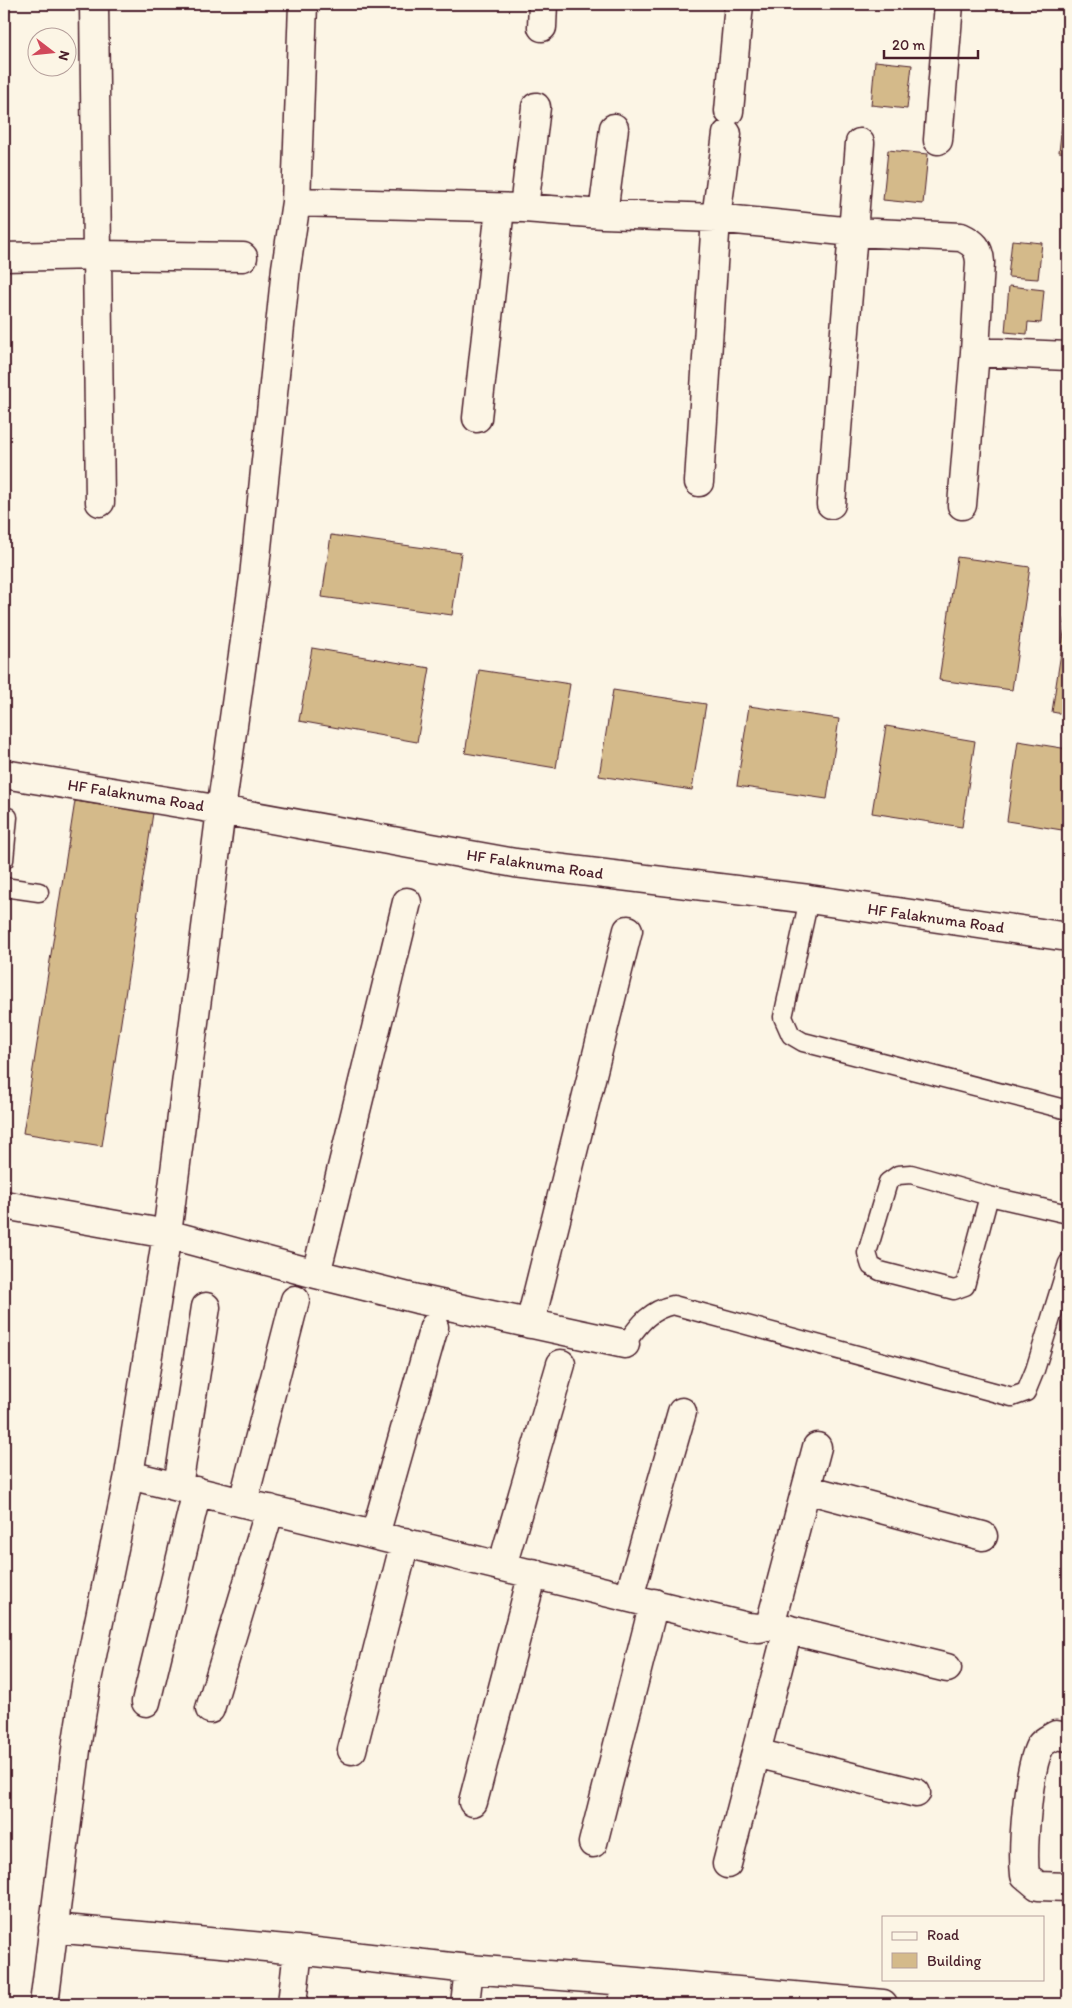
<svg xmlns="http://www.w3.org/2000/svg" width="1072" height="2008" viewBox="0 0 1072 2008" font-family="Itim,sans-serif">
<rect width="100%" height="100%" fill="#fcf5e5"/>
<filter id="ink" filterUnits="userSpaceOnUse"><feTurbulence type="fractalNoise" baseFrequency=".02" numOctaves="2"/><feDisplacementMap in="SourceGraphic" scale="10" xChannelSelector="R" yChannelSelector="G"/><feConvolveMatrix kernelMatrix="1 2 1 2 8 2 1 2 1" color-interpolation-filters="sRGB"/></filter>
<g filter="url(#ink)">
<path fill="#d4ba8a" stroke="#4a1f2b" d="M875 61 912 65 907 109 871 105Z
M1066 86 1068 87V153L1059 152Z
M888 150 928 154 923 204 883 200Z
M1012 240 1042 243 1038 279 1008 277Z
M1009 286 1044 290 1041 323 1028 322 1027 334 1005 332Z
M331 535 461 553 452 615 322 597Z
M957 557 1030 567 1012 690 939 680Z
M1068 606V715L1052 712Z
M312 648 430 668 417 742 299 721Z
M479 670 570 684 556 768 465 753Z
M613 690 706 704 692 790 599 776Z
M749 706 839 719 827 799 737 786Z
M886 726 975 741 962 827 872 813Z
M1018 741 1068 749V831L1007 821Z
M75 801 153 813 102 1146 23 1133Z"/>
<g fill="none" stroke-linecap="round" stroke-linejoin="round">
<g stroke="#4a1f2b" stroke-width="21">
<path id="lane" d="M4 860 8 817
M4 887 39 892
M809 899 783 1017 791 1035 803 1042 1068 1110
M989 1196 965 1286 954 1290 880 1271 871 1266 867 1253 888 1182 898 1175 911 1174 989 1196 1068 1214
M625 1344C639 1325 649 1310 673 1305L1012 1397 1026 1392 1035 1370 1068 1263"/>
</g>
<g stroke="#4a1f2b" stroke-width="31">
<path id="street" d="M94 4 100 502
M542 27 543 4
M729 111 739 4
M938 140 949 4
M296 202 524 208 603 214 716 218 853 232 860 143
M524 208 536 107
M603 214 614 128
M4 257 97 255 243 257
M975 352 1068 356
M477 418 500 208
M699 482 716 218 727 134
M831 504 853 232 961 237C974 243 979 248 980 262L975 352 962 505
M4 774 221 810 515 863 809 899 1068 937
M4 1205 167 1234 316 1274 417 1299 625 1344
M316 1274 407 902
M530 1324 628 930
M817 1447 770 1625 947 1668
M129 1475 748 1627 759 1628 770 1625
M178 1486 206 1307
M806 1489 983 1536
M243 1502 295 1300
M375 1535 434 1327
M502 1566 561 1364
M629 1597 682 1412
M146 1702 197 1491
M210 1709 270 1509
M1068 1737 1056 1735C1051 1738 1043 1741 1040 1746 1028 1769 1022 1848 1025 1875L1038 1886 1068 1887
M352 1750 405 1542
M756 1753 916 1793
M473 1802 533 1573
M593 1843 654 1603
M727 1864 788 1629
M53 1928 298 1950 469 1969 626 1981 883 2004
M44 2004 77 1742 86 1685 129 1475 167 1234 221 810 254 577 286 268 296 202 303 4
M292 2004 298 1950
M465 2004 469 1969
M622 2004 626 1981"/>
</g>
<use href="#lane" stroke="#fcf5e5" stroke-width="18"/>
<use href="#street" stroke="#fcf5e5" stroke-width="28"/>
</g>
</g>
<g text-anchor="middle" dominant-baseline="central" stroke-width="5" stroke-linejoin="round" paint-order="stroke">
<g font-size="16" fill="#4a1f2b" stroke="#fcf5e5">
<text transform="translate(136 795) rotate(9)">HF Falaknuma Road</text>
<text transform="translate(535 864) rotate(8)">HF Falaknuma Road</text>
<text transform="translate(936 918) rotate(8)">HF Falaknuma Road</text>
</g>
</g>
<rect width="1072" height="2008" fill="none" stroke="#fcf5e5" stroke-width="20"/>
<rect x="10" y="10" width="1052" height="1988" fill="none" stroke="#4a1f2b" stroke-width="2" filter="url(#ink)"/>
<rect x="882" y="1916" width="162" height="65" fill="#fcf5e5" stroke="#b59f9b"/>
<rect x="892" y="1932" width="25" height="8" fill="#fcf5e5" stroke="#b59f9b"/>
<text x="927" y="1940" font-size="15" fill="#4a1f2b">Road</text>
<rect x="892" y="1953" width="25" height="15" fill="#d4ba8a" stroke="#b59f9b"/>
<text x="927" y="1966" font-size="15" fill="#4a1f2b">Building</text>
<g transform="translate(52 52) rotate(106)"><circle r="24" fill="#fcf5e5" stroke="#b59f9b"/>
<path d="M0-4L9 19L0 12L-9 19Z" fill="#d1495b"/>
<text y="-8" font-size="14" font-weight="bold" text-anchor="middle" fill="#4a1f2b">N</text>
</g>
<path d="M884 50v8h94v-8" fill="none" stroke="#4a1f2b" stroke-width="2.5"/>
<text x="892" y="50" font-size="15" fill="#4a1f2b" stroke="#fcf5e5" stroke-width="4" paint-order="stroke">20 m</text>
</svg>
